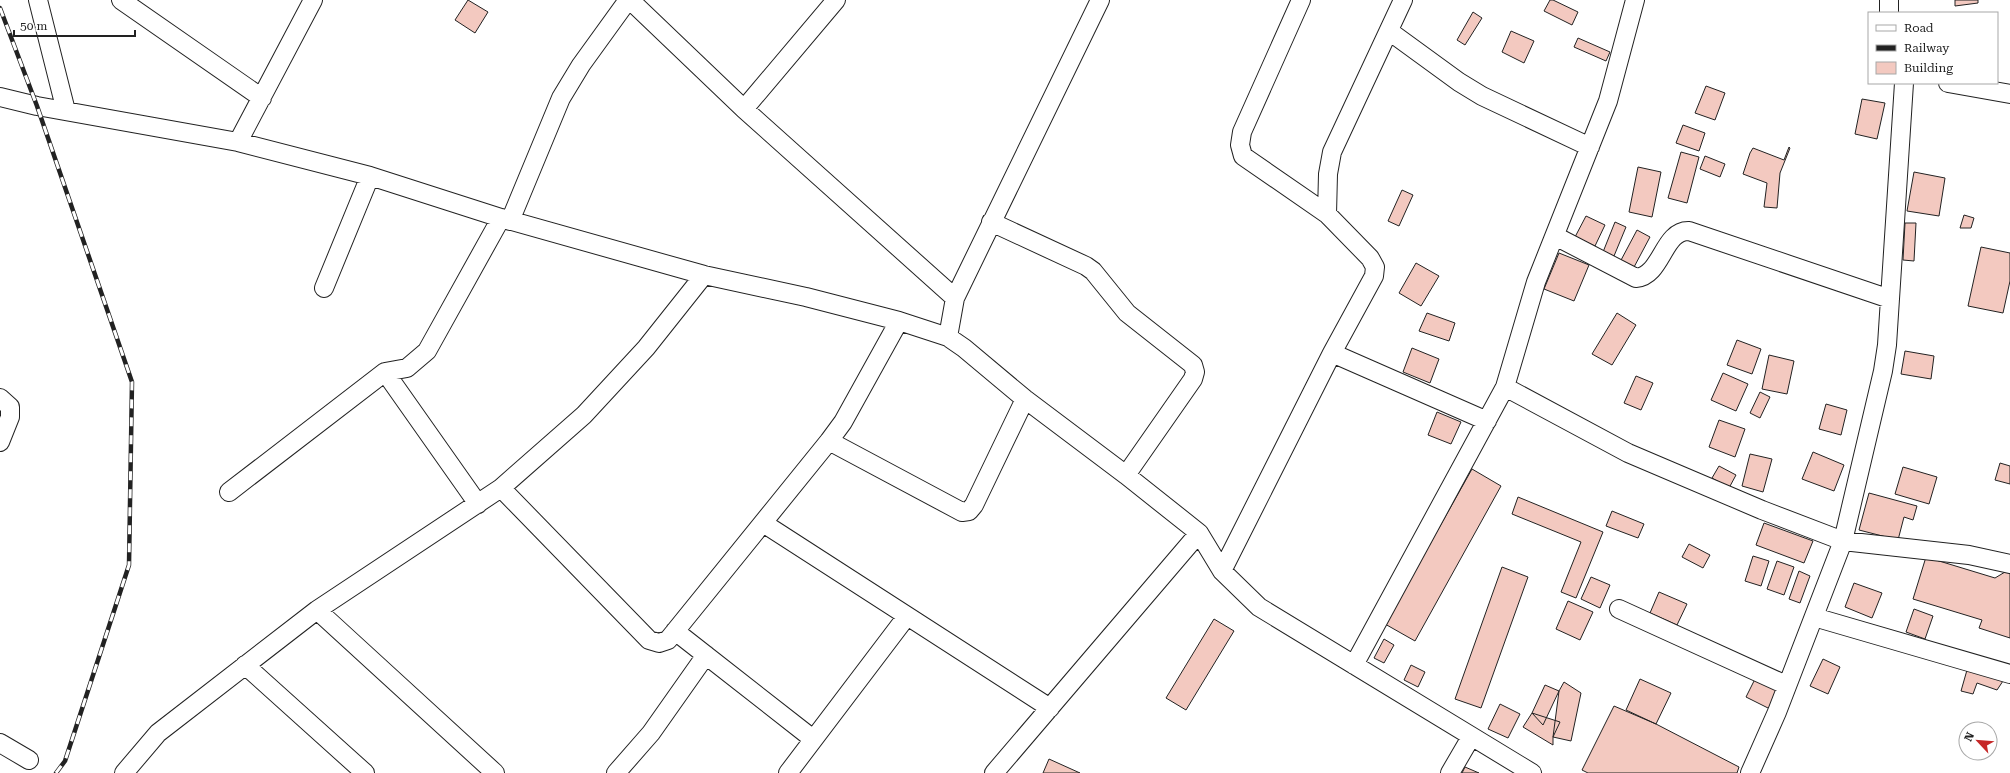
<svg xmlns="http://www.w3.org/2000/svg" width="2010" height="773" viewBox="0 0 2010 773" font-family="'Roboto Serif',serif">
<rect width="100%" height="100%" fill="#fff"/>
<path fill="#f3c9c0" stroke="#222" d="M468 0 488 12 475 33 455 20Z
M1550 0H1553L1578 12 1572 25 1544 11Z
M1955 0H1978V3L1955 6Z
M1473 12 1482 18 1465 45 1457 40Z
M1511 31 1534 41 1524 63 1502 52Z
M1578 38 1610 52 1606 61 1574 47Z
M1706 86 1725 93 1715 120 1695 113Z
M1862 99 1885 103 1877 139 1855 134Z
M1683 125 1705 133 1699 151 1676 143Z
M1789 147 1790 148 1780 173 1777 208 1764 207 1767 183 1743 174 1750 153 1753 148 1784 160Z
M1681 152 1699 157 1687 203 1668 198Z
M1705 156 1725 164 1720 177 1700 169Z
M1638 167 1661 172 1652 217 1629 212Z
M1914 172 1945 178 1939 216 1907 211Z
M1402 190 1413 195 1399 226 1388 221Z
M1964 215 1974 218 1971 228H1960Z
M1586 216 1605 225 1595 246 1575 237Z
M1615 222 1626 227 1614 256 1603 252Z
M1905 223H1916L1914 261 1903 260Z
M1637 230 1650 237 1633 269 1620 262Z
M1981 247 2010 253V281L2003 313 1968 306Z
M1559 253 1589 265 1574 301 1544 289Z
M1416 263 1439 276 1421 306 1399 293Z
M1427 313 1455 323 1449 341 1419 331Z
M1617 313 1636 325 1612 365 1592 354Z
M1737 340 1761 349 1752 374 1727 365Z
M1412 348 1439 359 1430 383 1403 372Z
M1905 351 1934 356 1931 379 1901 374Z
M1769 355 1794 361 1787 394 1762 389Z
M1723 373 1748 384 1736 411 1711 400Z
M1636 376 1653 383 1641 410 1624 403Z
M1760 392 1770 397 1760 418 1750 413Z
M1826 404 1847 410 1841 435 1819 429Z
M1437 412 1461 422 1451 444 1428 435Z
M1719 420 1745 429 1735 457 1709 447Z
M1813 452 1844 465 1834 491 1802 479Z
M1750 454 1772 459 1763 492 1742 486Z
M2000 463 2010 466V484L1995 480Z
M1719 466 1736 475 1729 488 1712 478Z
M1903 467 1937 477 1929 504 1895 494Z
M1472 469 1501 486 1415 641 1385 624Z
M1869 493 1917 506 1913 520 1904 517 1898 540 1859 530Z
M1518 497 1603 532 1576 598 1561 592 1581 542 1512 514Z
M1612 511 1644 524 1638 538 1606 526Z
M1764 523 1813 541 1804 563 1756 545Z
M1689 544 1710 555 1703 568 1682 557Z
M1753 556 1769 561 1761 586 1745 581Z
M1926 557 1995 578 2010 569V638L1979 628 1982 620 1913 599Z
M1777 561 1794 567 1784 595 1767 589Z
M1502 567 1528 577 1481 708 1455 699Z
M1799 571 1810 576 1800 603 1789 599Z
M1591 577 1610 585 1600 608 1581 599Z
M1854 583 1882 593 1872 618 1845 607Z
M1659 592 1687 604 1677 625 1650 613Z
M1568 601 1593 612 1580 640 1556 629Z
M1914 609 1933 616 1925 639 1906 632Z
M1214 619 1234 631 1186 710 1166 698Z
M1384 639 1394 645 1384 663 1374 658Z
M1823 659 1840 667 1828 694 1810 686Z
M1411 665 1425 672 1418 687 1404 680Z
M1967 670 2003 681 1997 690 1977 683 1973 694 1961 691Z
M1758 673 1776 682V712L1746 697Z
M1640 679 1671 693 1656 724 1626 710Z
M1564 682 1581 693 1571 741 1553 737 1559 691Z
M1545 685 1559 691 1543 725 1532 713Z
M1500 704 1520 714 1508 738 1488 729Z
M1614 706 1656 724 1739 767 1737 773H1588L1582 770Z
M1532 713 1560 722 1553 737V745L1523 727Z
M1049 759 1080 773H1043Z
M1465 767 1479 773H1462Z"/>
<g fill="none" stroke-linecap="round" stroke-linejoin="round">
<g stroke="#222" stroke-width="20">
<path id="minor" d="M38 0 66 111
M121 0 262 98
M630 0 744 109 955 298
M1889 13V0
M1389 31 1459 82 1482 96 1590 147
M1948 83 2010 94
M0 97 37 106 238 142 370 176 501 218 704 275 806 297 899 321 948 337 964 348 1025 399 1126 475 1199 533 1222 571 1259 607 1532 773
M744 109 836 0
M238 142 313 0
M1327 214 1328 174 1332 152 1403 0
M510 221 561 98 581 65 628 0
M991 222 1086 266 1093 271 1127 313 1193 365 1195 372 1193 379 1126 475
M1555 236 1636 278C1662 276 1663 230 1689 231L1890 299
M324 288 370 176
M948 337 955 298 1100 0
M1332 353 1487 421
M385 372 407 368 427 351 501 218
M1505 387 1628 453 1762 510 1843 541 1969 555 2010 564
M0 398 10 407V417L0 442
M829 441 962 512 969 511 974 505 1025 399
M501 488 649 640 659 643 668 640 829 441 843 422 899 321
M229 492 385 372 478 504
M763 523 1050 708
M1222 571 1332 353 1374 276 1375 267 1370 258 1327 214 1243 156 1240 145 1242 132 1301 0
M1619 609 1786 685
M317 610 495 773
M1814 617 2010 674
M675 631 813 739
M245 665 365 773
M1354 665 1505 387 1536 282 1608 101 1635 0
M0 743 29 760
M124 773 158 733 317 610 501 488 584 415 646 348 704 275
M616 773 651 733 706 655
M788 773 907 616
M994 773 1199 533
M1450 773 1471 737
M1750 773 1777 712 1843 541 1883 371 1887 345 1904 83"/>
</g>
<use href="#minor" stroke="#fff" stroke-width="18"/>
<g stroke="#222" stroke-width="4.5">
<path id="rail" d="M0 8 37 106 132 382 129 565 65 761 56 773"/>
</g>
<use href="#rail" stroke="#fff" stroke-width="3" stroke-dasharray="9" stroke-linecap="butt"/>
</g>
<rect x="1868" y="12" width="130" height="72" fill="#ffffff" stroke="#a7a7a7"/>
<rect x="1876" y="25" width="20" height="6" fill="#ffffff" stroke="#a7a7a7"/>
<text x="1904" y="32" font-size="12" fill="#222222">Road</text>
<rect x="1876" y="45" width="20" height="6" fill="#222222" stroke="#a7a7a7"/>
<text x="1904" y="52" font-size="12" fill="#222222">Railway</text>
<rect x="1876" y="62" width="20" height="12" fill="#f3c9c0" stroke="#a7a7a7"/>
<text x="1904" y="72" font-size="12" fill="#222222">Building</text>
<g transform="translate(1978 741) rotate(296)"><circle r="19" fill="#ffffff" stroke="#a7a7a7"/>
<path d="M0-3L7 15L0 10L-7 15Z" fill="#c62828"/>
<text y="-6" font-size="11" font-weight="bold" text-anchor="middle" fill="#222222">N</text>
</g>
<path d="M14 30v6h121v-6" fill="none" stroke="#222222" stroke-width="2"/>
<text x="20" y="30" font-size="12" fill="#222222" stroke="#ffffff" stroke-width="3" paint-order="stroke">50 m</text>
</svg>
